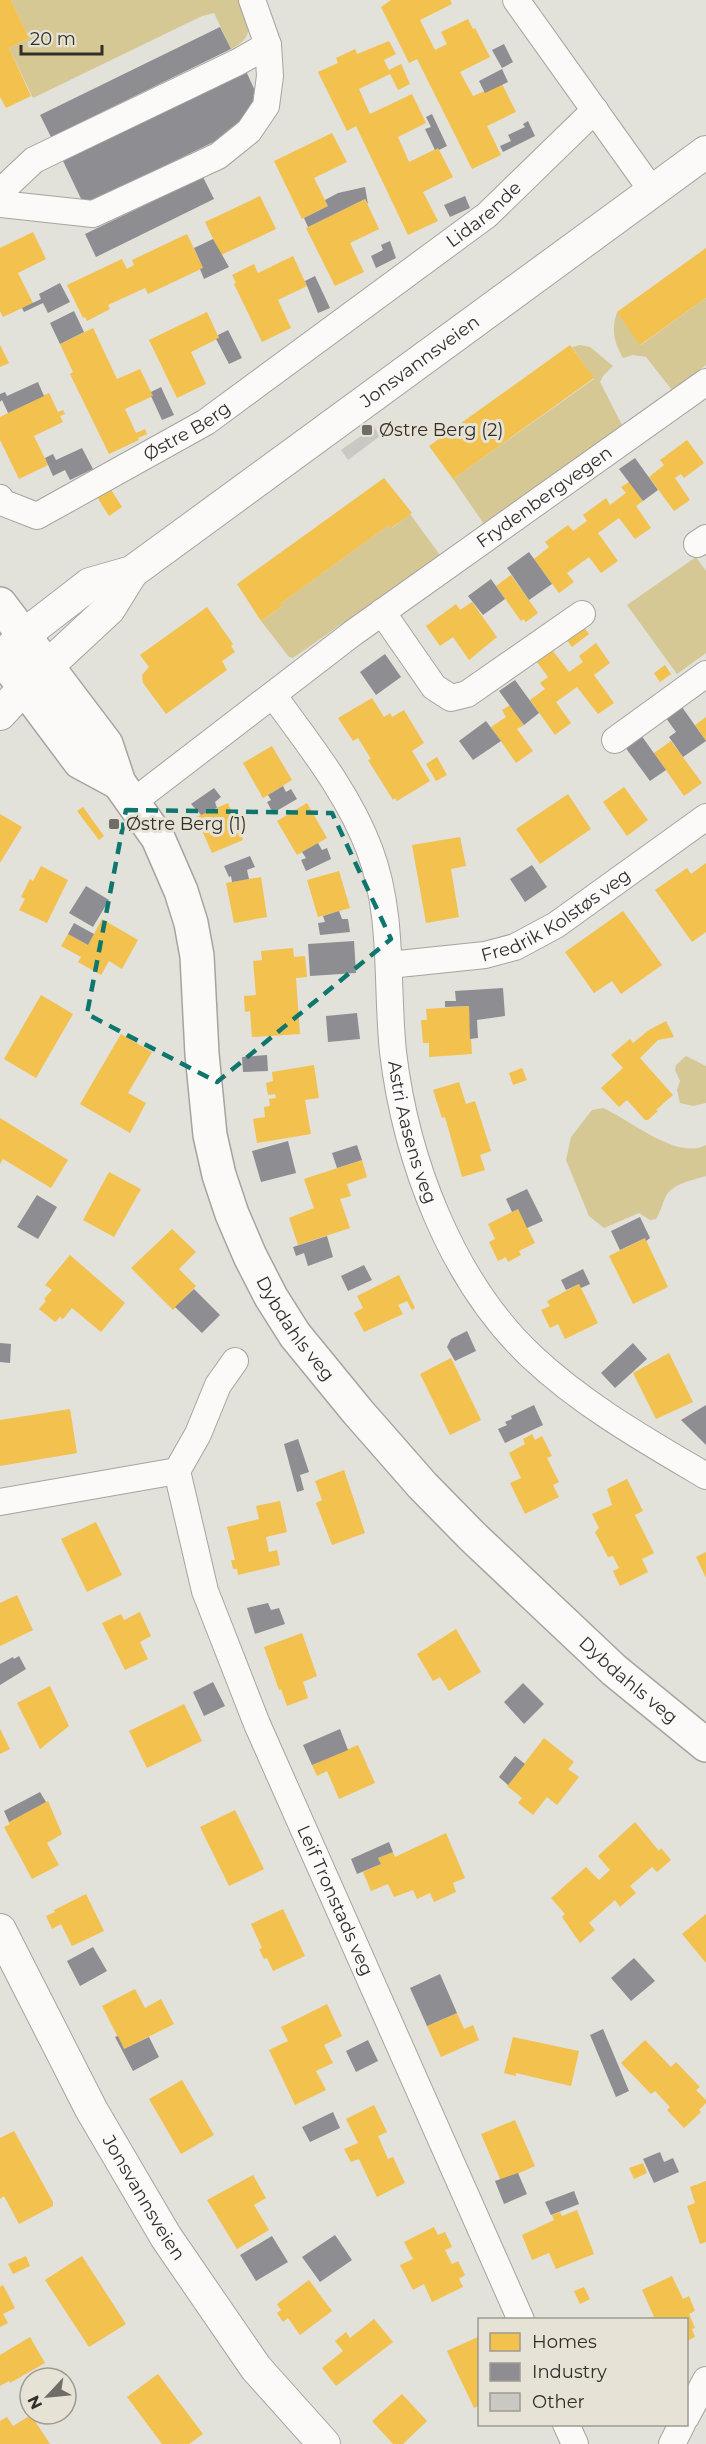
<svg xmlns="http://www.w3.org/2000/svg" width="706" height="2444" viewBox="0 0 706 2444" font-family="Montserrat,sans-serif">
<rect width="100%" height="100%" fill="#e2e1da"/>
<path fill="#d5c894" d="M11 0H243C249 22 256 37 231 49L214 13 202 16 33 98 9 48 29 38Z
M706 298V365L672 390 646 357 633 355 623 358C614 342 611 330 617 312L641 345Z
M580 345 590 347 613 366 603 376 600 382 622 425 484 524 453 479 594 379 572 347Z
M410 514 440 555 293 658 289 657 261 621 281 607 280 604 389 525 392 528Z
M696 557 706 571V653L677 674 627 605Z
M686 1056 706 1066V1103L693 1106 680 1103 677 1090 680 1081 675 1070 676 1065Z
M603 1108C629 1119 677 1161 706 1145V1176C694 1180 673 1183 666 1196 662 1204 661 1211 656 1219L650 1220 639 1213 604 1228 589 1216 566 1160 571 1137 592 1110Z"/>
<path fill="#f2c14e" d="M0 0H11L29 38 9 48 31 96 6 108 0 97Z
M391 0H450L452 4 420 20 435 50 447 44 441 32 468 19 473 29 475 28 490 57 460 72 473 96 502 84 516 112 487 126 501 155 472 169 417 59 409 63 381 7Z
M389 41 396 54 384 60 389 70 401 64 410 84 398 90 390 74 359 89 370 114 412 94 426 123 398 137 409 162 438 148 453 177 423 192 438 221 408 235 356 126 347 131 318 72 338 63 336 58 355 49 357 54Z
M332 133 347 162 314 178 328 206 302 219 274 161Z
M260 196 276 229 221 255 205 222Z
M365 199 379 229 350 243 364 272 335 286 306 228Z
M33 232 46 259 18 273 33 303 3 317 0 311V248Z
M187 234 203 268 148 294 145 288 108 305 110 309 87 321 85 317 83 318 67 285 122 259 127 269 134 265 132 260Z
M706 248V298L640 345 617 312Z
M293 256 307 286 278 300 291 328 262 342 234 284 236 283 232 275 254 264 258 273Z
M207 312 219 338 191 352 206 384 177 398 149 340Z
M93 328 117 379 140 369 153 396 125 409 136 433 145 429 147 434 138 438 139 440 109 454 70 374 73 372 60 344Z
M0 345 9 363 0 367Z
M570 345 594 378 453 479 429 446Z
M49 393 58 412 63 410 65 414 60 416 63 422 34 436 48 465 19 479 0 440V417Z
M687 440 704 463 684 478 681 474 675 478 690 500 674 511 649 477 664 465 660 460Z
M384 478 412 513 391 528 389 525 280 604 282 606 261 621 237 584Z
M629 482 643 501 636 506 651 528 635 539 619 518 598 533 618 561 601 573 589 557 567 573 574 582 559 593 534 559 549 547 545 542 568 525 573 531 587 521 583 515 606 498 610 505 626 493 621 487Z
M110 488 122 507 109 516 97 497Z
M511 575 538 613 526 622 523 619 521 621 496 586Z
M472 602 497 637 469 660 453 637 440 646 426 626 456 604 460 610Z
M207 607 233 644 231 646 235 652 222 661 227 670 166 714 143 683 142 675 149 667 140 655Z
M583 626 589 634 572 647 566 639Z
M596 643 610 663 594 675 614 703 598 714 577 687 556 702 571 723 555 735 530 700 545 689 540 683 548 677 537 662 553 651 569 672 583 662 579 656Z
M665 665 671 674 660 682 654 673Z
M372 698 384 717 390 713 392 717 404 710 424 743 412 751 430 781 397 801 395 798 393 800 368 760 371 759 358 738 353 741 338 718Z
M510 705 524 725 517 729 533 751 516 763 491 727 506 717 502 710Z
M706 717V741L695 725Z
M671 741 702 783 684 796 654 753Z
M272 746 292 780 263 798 243 763Z
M437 757 447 775 436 781 426 764Z
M624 787 648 820 627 836 603 802Z
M568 794 591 829 540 864 516 829Z
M228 803 243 840 212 853 196 817Z
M307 803 327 838 297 855 277 821Z
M83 807 104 836 99 840 77 811Z
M0 814 22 827 0 863Z
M460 837 466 866 451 869 459 917 426 923 412 845Z
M706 863V932L692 942 655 890 687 868 691 874Z
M41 866 68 880 47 923 19 910 25 899 21 897 30 879 33 881Z
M339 871 350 908 318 917 307 880Z
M261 877 267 917 234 923 226 883Z
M623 911 662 965 621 994 612 981 594 993 565 952Z
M102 919 138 940 122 969 109 961 101 975 78 962 81 957 61 946 68 934 88 945Z
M293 948 294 957 305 956 307 977 296 978 300 1034 252 1037 250 1011 245 1012 244 996 256 995 253 961 262 960 261 951Z
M41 995 73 1014 36 1078 4 1059Z
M469 1006 472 1054 429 1057V1043H423L421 1020H427L426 1009Z
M666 1021 674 1037 658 1040 640 1058 673 1095 656 1110 658 1111 648 1120H645L627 1100 619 1107 601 1088 623 1068 611 1055 630 1039 633 1043 649 1030Z
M121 1034 152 1052 128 1093 146 1103 130 1133 80 1104Z
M314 1065 319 1098 305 1100 311 1134 257 1143 253 1119 265 1117 264 1107 270 1106 269 1099 276 1098 275 1094 268 1095 266 1083 273 1081 272 1072Z
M522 1068 527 1080 513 1085 509 1073Z
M459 1082 466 1104 475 1101 491 1151 480 1155 485 1170 462 1177 445 1117 442 1118 433 1090Z
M0 1118 68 1160 51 1188 3 1159 0 1164Z
M362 1160 367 1177 347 1184 351 1196 340 1199 350 1228 298 1245 289 1218 314 1208 304 1179Z
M109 1172 141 1189 114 1237 83 1220Z
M518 1209 535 1243 519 1251 521 1255 508 1262 506 1257 498 1261 489 1242 495 1239 488 1224Z
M172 1229 196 1252 179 1269 196 1286 173 1310 131 1268Z
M645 1238 668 1287 633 1304 609 1256Z
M70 1255 125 1303 101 1332 72 1308 63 1319 60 1317 55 1322 39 1309 46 1301 44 1299 52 1290 45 1285Z
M399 1275 415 1308 412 1310 407 1301 398 1305 403 1314 364 1332 354 1313 363 1308 357 1296Z
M579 1284 598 1323 565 1339 558 1324 550 1328 541 1310 550 1306 547 1301Z
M669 1353 693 1402 656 1419 633 1373Z
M451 1358 481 1420 450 1435 420 1374Z
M70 1409 77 1453 0 1466V1420Z
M532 1434 535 1440 542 1436 552 1456 547 1458 559 1482 553 1485 559 1497 525 1514 510 1483 521 1478 509 1453 525 1444 523 1439Z
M344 1470 365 1533 332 1545 316 1503 322 1500 315 1481Z
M627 1479 643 1511 635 1515 654 1553 642 1559 648 1572 620 1586 613 1571 619 1568 613 1556 608 1557 595 1532 599 1528 592 1514 612 1505 607 1489Z
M280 1501 287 1532 266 1537 269 1552 277 1550 280 1565 238 1575 237 1569H233L231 1560H235L227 1527 259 1519 256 1506Z
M96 1522 122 1575 87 1592 61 1539Z
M706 1552V1578L696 1557Z
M17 1595 33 1630 0 1646V1603Z
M140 1612 151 1636 140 1642 148 1659 125 1670 102 1623 121 1614 124 1620Z
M456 1629 481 1672 449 1691 440 1677 433 1681 417 1654Z
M302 1633 317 1676 303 1682 308 1698 287 1706 281 1689 279 1690 264 1647Z
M50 1686 69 1726 40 1749 17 1703Z
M184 1704 202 1741 147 1768 129 1731Z
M0 1729 10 1749 0 1754Z
M544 1738 574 1762 568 1769 579 1777 557 1805 547 1797 533 1815 518 1803 522 1798 507 1786Z
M358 1745 375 1783 339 1799 327 1771 317 1776 312 1765Z
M48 1801 62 1834 47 1843 59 1865 32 1879 4 1827 10 1824 8 1822Z
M235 1810 264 1869 229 1886 200 1827Z
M635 1822 659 1851 661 1848 671 1860 657 1872 652 1867 630 1886 636 1893 620 1907 615 1900 589 1923 595 1930 580 1943 562 1917 565 1914 551 1898 586 1867 599 1880 610 1870 598 1856Z
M446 1833 465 1878 453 1883 456 1892 434 1902 430 1893 417 1899 413 1890 394 1897 388 1884 371 1891 363 1872 381 1864 378 1858 393 1852 395 1857Z
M86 1894 104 1931 72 1946 61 1924 52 1929 46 1916 55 1912 54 1910Z
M283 1909 305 1956 273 1971 267 1958 264 1959 259 1949 262 1948 251 1924Z
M706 1914V1963L682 1934Z
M135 1989 145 2008 161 1999 174 2024 124 2049 102 2006Z
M327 2004 342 2036 324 2045 333 2063 316 2071 326 2090 295 2105 269 2050 288 2041 281 2027Z
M457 2013 464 2029 473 2025 479 2040 441 2057 427 2026Z
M513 2037 579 2051 571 2086 516 2073V2076L504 2073Z
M645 2040 671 2067 676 2062 700 2087 696 2090 706 2100V2103L699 2110 701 2112 684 2128 667 2110 670 2107 655 2091 651 2094 621 2063Z
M182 2080 214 2135 181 2154 149 2099Z
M374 2105 387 2132 378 2136 388 2159 393 2157 405 2183 377 2197 359 2159 351 2162 344 2149 358 2143 346 2119Z
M515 2120 535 2166 501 2181 481 2134Z
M14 2131 53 2202V2206L19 2224 4 2196 0 2199V2138Z
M643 2163 647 2173 634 2179 629 2168Z
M253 2175 266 2198 254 2205 269 2230 237 2249 207 2200Z
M706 2181V2242L700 2244 687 2206 695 2203 690 2187Z
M577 2210 594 2254 556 2269 549 2253 532 2260 522 2235 554 2220 552 2215 560 2212 562 2216Z
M434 2227 438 2235 445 2232 452 2247 445 2250 452 2264 458 2261 465 2275 459 2279 463 2287 432 2302 424 2284 413 2290 400 2265 413 2259 404 2242Z
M26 2256 30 2266 13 2274 8 2264Z
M82 2256 126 2324 89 2347 45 2280Z
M672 2276 683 2299 689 2296 695 2311 689 2314 695 2328 692 2329 695 2337 687 2341V2319H655L642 2290Z
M309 2280 332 2311 300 2335 288 2318 283 2322 277 2313 281 2310 277 2304Z
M3 2285 15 2308 3 2314 8 2323 0 2327V2287Z
M584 2287 590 2299 580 2304 574 2291Z
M374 2319 393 2342 336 2386 322 2368 343 2351 335 2341 346 2332 350 2338Z
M480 2336V2405L474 2408 447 2351Z
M30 2337 45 2363 10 2383 9 2381 0 2386V2355Z
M158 2374 203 2434 189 2444H162L127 2397Z
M402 2394 427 2421 403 2444H393L372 2421Z
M31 2415 50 2444H0V2421L7 2417 13 2426Z"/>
<path fill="#8d8d92" d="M220 27 231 49 51 137 40 115Z
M504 44 513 62 502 68 492 50Z
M502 69 508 82 485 93 479 81Z
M246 71 256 93 253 95 257 103 234 132 84 205 63 161Z
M432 114 447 146 439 150 438 148 435 150 425 129 431 127 426 117Z
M528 121 535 136 503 152 500 146 511 141 508 135 525 127 523 124Z
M203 177 214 199 96 257 85 234Z
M365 187 368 204 365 199 308 227 304 218 328 206 325 200 338 193Z
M465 196 470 208 450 217 444 205Z
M213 239 229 267 204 279 200 269 203 268 194 248Z
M390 241 396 258 376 268 371 256 383 250 381 245Z
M315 276 330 308 318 313 305 281Z
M60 283 70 302 48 313 43 303 24 312 22 308 41 299 39 294Z
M74 311 84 332 60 344 50 323Z
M228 330 242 358 229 364 216 339 219 338 218 335Z
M38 382 44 396 8 413 2 400 0 402V394L5 392 7 396Z
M161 387 174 415 162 420 151 396H153L151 392Z
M82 448 93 469 70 480 65 470 53 476 45 458 53 454 56 460Z
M635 458 658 490 643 501 619 469Z
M529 552 552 584 529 600 507 568Z
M491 579 505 599 483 615 468 596Z
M385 654 401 677 376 695 360 672Z
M515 680 539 713 524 725 499 691Z
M682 707 706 741 683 757 669 737 676 732 666 718Z
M486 721 501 741 473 760 459 741Z
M641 735 666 770 650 781 625 747Z
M283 786 286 792 291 789 297 799 273 813 267 802 271 800 268 795Z
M214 788 221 797 215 802 217 808 201 815 191 804Z
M318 843 322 850 327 848 331 859 306 871 301 860 306 858 302 852Z
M250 856 255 867 247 870 249 879 232 882 231 876 229 877 224 866Z
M532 865 547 887 525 902 510 879Z
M86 886 109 900 93 927 69 913Z
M339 911 342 919H348L350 932 320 935 318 923 325 922 323 916Z
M74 923 94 934 88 945 68 934Z
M354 941 356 973 310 976 308 944Z
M503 988 505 1016 477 1020 478 1038 470 1039 469 1006 445 1007V1001H456L455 991Z
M357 1013 360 1039 328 1042 326 1016Z
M267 1055 268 1071 243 1072 242 1057Z
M288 1141 296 1173 261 1182 252 1151Z
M357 1145 362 1160 337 1168 332 1153Z
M527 1189 543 1221 527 1228 518 1209 512 1212 506 1199Z
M37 1195 57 1207 38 1239 17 1227Z
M640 1217 650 1238 646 1241 645 1238 620 1250 611 1231Z
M327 1236 333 1257 308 1266 304 1253 296 1256 293 1247Z
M364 1265 372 1280 348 1291 341 1276Z
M583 1269 590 1284 581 1288 579 1284 566 1290 561 1280Z
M194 1289 220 1315 202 1333 175 1307Z
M467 1331 476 1351 455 1361 447 1347 451 1339Z
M0 1343 11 1344 10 1363 0 1362Z
M633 1343 647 1359 615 1388 601 1373Z
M534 1405 543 1425 505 1443 498 1429 507 1425 505 1422 512 1419 511 1416Z
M706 1405V1445L681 1420Z
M298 1439 309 1472 300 1475 304 1490 297 1492 284 1444Z
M268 1603 271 1610 279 1608 285 1624 255 1634 247 1608Z
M19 1656 26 1669 0 1685V1664L13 1657 14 1659Z
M213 1682 225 1706 204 1716 193 1692Z
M523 1683 544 1704 524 1724 504 1702Z
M340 1729 348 1750 312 1765 303 1745Z
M515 1756 525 1764 508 1785 499 1777Z
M40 1792 46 1802 9 1822 4 1811Z
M389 1842 393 1852 378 1858 381 1864 357 1874 351 1859Z
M93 1947 107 1971 80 1986 67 1961Z
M634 1958 655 1981 631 2001 611 1978Z
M440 1974 457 2013 427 2026 410 1988Z
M603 2029 629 2091 616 2097 590 2035Z
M118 2036 124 2049 149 2037 159 2057 133 2071 115 2037Z
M368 2040 378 2061 356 2072 346 2051Z
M333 2112 340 2128 310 2142 302 2127Z
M660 2152 664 2162 673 2158 679 2172 654 2183 643 2159Z
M518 2173 527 2194 504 2204 495 2181Z
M574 2191 579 2204 551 2215 545 2202Z
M335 2235 352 2260 320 2282 302 2257Z
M272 2236 288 2262 256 2281 240 2255Z"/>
<path fill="#c9c8c3" d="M374 427 380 436 348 460 341 450Z"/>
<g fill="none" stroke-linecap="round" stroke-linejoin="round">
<g stroke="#a6a49f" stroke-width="28">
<g id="minor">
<path d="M516 0 653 192"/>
<path d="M0 192 34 160 238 62 268 45 252 0"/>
<path d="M0 204 93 214 218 156 249 131 266 106 270 76 268 45"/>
<path id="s1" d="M0 498 4 503 37 516 206 422 487 215 595 110"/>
<path d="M697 544 706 538"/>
<path d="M382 612 434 687 451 698 467 694 582 614"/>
<path id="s2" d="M273 695C308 743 349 794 370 851 394 915 386 985 393 1052 406 1160 451 1280 531 1356 583 1405 645 1440 706 1476"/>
<path d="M615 740 706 674"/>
<path id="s3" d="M133 802 353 633 706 382"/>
<path id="s4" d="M389 965 485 955 515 947 556 925 706 817"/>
<path id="s5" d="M235 1361 218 1385 198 1434 177 1471 205 1591 257 1724 521 2320"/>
<path d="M0 1502 177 1471"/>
<path d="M686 2417 706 2380"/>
<path d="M566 2424 575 2444"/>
<path d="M672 2444 682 2424"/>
</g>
</g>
<g stroke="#a6a49f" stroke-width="34">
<g id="tertiary">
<path id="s6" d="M4 655 24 635 90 584 132 572 706 152"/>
<path d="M0 714 24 688 109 609 132 572"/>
<path id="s7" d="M0 1930 91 2109 166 2237 256 2368 324 2444"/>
</g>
</g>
<g stroke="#a6a49f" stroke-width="36">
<g id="secondary">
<path id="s8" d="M0 604 106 744 119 783 158 838 181 891 191 923 197 956 202 1054 210 1135 219 1175 232 1214 250 1256 271 1297 295 1335 358 1412 422 1485 473 1537 614 1670 706 1745"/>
<path d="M0 655 80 762 119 783"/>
</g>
</g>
<use href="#minor" stroke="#fbfaf9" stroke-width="26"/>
<use href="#tertiary" stroke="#fbfaf9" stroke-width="32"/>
<use href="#secondary" stroke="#fbfaf9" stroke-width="33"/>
</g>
<path fill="none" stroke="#0f766e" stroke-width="4.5" stroke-dasharray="12 8" stroke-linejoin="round" d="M126 810 332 813 391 939 217 1082 87 1014Z"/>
<g fill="#6e6d68" stroke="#e6e3d6" stroke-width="2">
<rect x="361" y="424" width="12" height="12" rx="3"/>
<rect x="108" y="818" width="12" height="12" rx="3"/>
</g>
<g text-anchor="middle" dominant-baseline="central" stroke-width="6" stroke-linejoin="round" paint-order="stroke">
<g font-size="18" fill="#302f2a" stroke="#e6e3d6">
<text stroke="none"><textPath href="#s1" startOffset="582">Lidarende</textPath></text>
<text stroke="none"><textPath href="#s6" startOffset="512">Jonsvannsveien</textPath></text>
<text stroke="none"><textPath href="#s1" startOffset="214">Østre Berg</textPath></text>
<text stroke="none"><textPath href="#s3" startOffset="512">Frydenbergvegen</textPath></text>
<text stroke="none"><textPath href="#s4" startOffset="178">Fredrik Kolstøs veg</textPath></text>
<text stroke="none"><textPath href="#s2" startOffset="470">Astri Aasens veg</textPath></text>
<text stroke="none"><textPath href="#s8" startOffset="802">Dybdahls veg</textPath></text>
<text stroke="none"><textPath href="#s8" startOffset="1288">Dybdahls veg</textPath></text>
<text stroke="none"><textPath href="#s5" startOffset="584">Leif Tronstads veg</textPath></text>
<text stroke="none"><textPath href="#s7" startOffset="304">Jonsvannsveien</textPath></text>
</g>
<g font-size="18" fill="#302f2a" stroke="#e6e3d6" text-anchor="start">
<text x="379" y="430">Østre Berg (2)</text>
<text x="126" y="824">Østre Berg (1)</text>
</g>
</g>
<rect x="478" y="2318" width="210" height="108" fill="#e6e3d6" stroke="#9d9b91" stroke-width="1.5"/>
<rect x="490" y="2333" width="30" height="18" fill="#f2c14e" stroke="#9d9b91" stroke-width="1.5"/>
<text x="532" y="2348" font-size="18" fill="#302f2a">Homes</text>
<rect x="490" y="2363" width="30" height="18" fill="#8d8d92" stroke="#9d9b91" stroke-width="1.5"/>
<text x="532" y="2378" font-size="18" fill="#302f2a">Industry</text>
<rect x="490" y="2393" width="30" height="18" fill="#c9c8c3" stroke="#9d9b91" stroke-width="1.5"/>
<text x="532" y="2408" font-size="18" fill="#302f2a">Other</text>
<g transform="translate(48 2396) rotate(244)"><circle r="28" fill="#e6e3d6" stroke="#9d9b91" stroke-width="1.5"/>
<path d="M0-4.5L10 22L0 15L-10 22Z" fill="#6e6d68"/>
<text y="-9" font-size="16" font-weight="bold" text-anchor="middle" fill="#302f2a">N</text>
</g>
<path d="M21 45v9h81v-9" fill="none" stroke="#302f2a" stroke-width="3"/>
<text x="30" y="45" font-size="18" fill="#302f2a" stroke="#e6e3d6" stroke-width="4.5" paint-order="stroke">20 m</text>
</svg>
